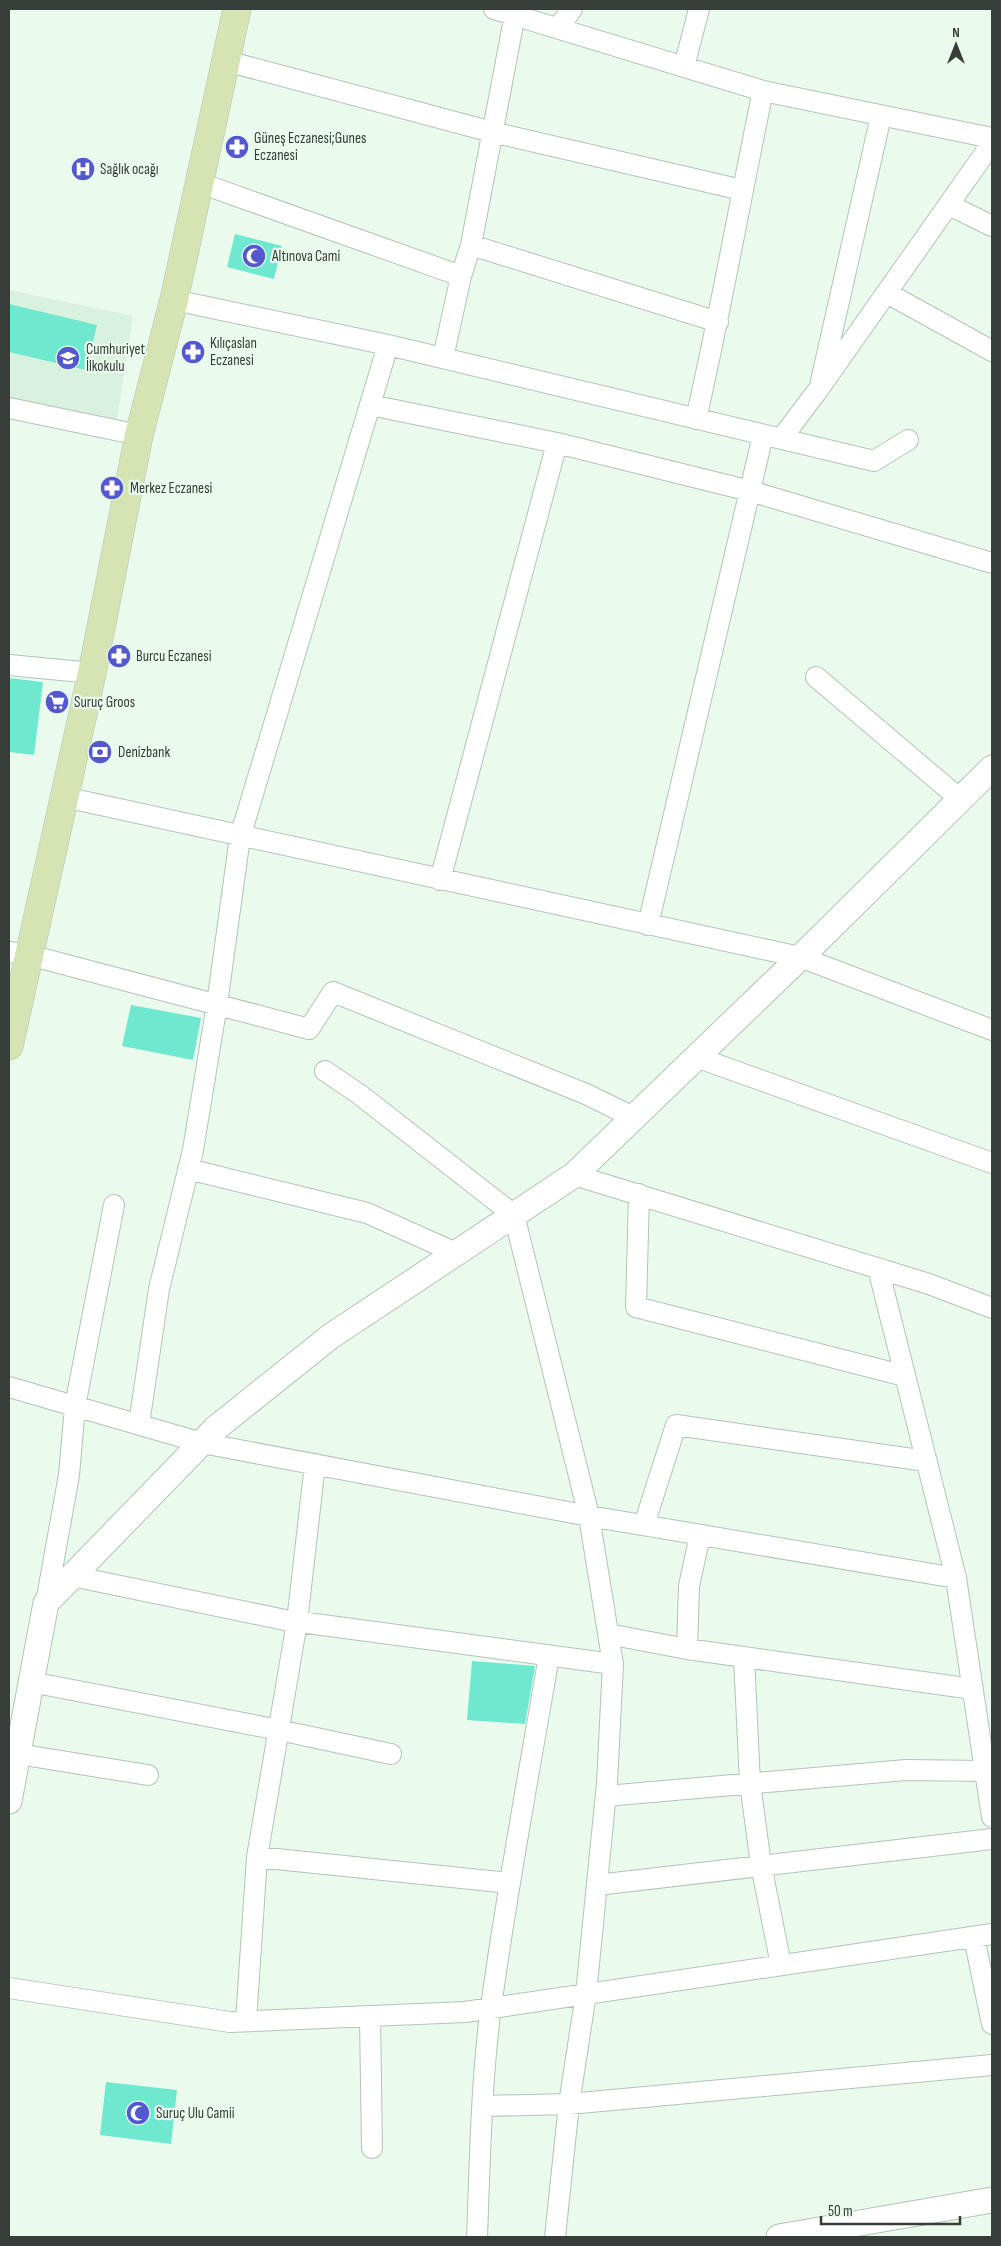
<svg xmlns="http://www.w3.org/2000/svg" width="1001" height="2246" viewBox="0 0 1001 2246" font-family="'Sofia Sans Condensed',sans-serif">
<rect width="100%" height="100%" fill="#eafbee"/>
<path fill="#d9f1df" d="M9 290 133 316 117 420 9 399Z"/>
<path fill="#6ee9cf" d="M235 234 282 246 274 279 227 267Z
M9 304 97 325 86 370 9 352Z
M9 678 43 682 34 755 9 752Z
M131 1005 201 1018 193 1060 122 1046Z
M472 1661 535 1666 525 1724 467 1720Z
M106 2082 177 2090 171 2144 100 2135Z"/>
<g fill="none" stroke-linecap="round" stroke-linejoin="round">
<g stroke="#b3c3b7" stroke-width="22">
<path id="minor" d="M494 9 763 91 992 138
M558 28 572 9
M226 61 492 132 742 190
M684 67 699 9
M200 183 461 276
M949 205 992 226
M471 245 718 322
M887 293 992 351
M174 300 388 345 874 461 908 440
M443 358 461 276 471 245 516 9
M821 381 881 116
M370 405 557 443 750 491 992 563
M9 408 139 435
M696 419C721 310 740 200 763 91
M781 439 818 390 992 143
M9 665 92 673
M816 677 960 799
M64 797 800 957 992 1030
M440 880 557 443
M648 925 763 435
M9 952 29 955 309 1029 333 992 586 1094 633 1117
M696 1057 992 1163
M325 1071 359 1094 514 1215 589 1516 613 1664 607 1783 586 1994 569 2104 555 2237
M188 1169 367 1213 456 1253
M574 1175 929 1284 992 1308
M639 1194 636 1307 905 1376
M878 1268 956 1578 992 1817
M9 1387 202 1443 589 1516 956 1578
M139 1424 159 1289 193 1150 217 1004 240 837 388 345
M644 1525 676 1425 926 1461
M72 1576 285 1620 613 1664
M46 1603 69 1475 75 1406 114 1205
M608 1634 687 1649 973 1689
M687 1649 689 1586 700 1535
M744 1657 750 1783 761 1865 781 1965
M31 1682 279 1730 391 1754
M18 1754 148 1775
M606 1796 906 1770 985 1771
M257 1857 510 1883
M597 1885 992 1839
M974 1937 992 2024
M9 1988 230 2022 465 2012 992 1934
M370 2016 372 2148
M246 2021 257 1857 297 1622 315 1464
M483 2106 569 2104 992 2065
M477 2237C480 2161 481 2083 491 2007 507 1889 529 1773 549 1656"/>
</g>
<g stroke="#b3c3b7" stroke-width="27">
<path id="tertiary" d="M9 1801 46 1603 216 1428 331 1336 574 1175 815 943 992 768
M779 2237 992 2200"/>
</g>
<g stroke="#b3c3b7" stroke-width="29">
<path id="secondary" d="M9 1046 92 673 139 435 174 300 237 9"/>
</g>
<use href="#minor" stroke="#fff" stroke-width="20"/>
<use href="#tertiary" stroke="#fff" stroke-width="25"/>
<use href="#secondary" stroke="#d5e4b2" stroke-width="28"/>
</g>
<defs>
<g id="pharmacy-disc" transform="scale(1.25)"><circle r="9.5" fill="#5358cf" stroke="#eafbee"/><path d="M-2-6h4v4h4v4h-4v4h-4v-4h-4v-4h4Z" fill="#fff"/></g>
<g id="hospital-disc" transform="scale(1.25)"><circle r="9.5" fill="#5358cf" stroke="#eafbee"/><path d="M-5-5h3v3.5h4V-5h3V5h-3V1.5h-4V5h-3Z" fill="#fff"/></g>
<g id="mosque-disc" transform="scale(1.25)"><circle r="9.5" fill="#5358cf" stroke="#eafbee"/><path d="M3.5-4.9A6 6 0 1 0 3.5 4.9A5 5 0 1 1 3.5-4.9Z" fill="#fff"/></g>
<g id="school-disc" transform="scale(1.25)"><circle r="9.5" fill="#5358cf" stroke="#eafbee"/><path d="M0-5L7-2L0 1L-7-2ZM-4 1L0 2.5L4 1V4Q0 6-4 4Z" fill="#fff"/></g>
<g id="supermarket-disc" transform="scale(1.25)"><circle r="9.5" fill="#5358cf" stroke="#eafbee"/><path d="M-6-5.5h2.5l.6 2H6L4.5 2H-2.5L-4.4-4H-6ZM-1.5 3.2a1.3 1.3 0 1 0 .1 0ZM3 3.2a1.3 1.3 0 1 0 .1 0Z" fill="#fff"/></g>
<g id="bank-disc" transform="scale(1.25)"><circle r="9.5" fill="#5358cf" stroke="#eafbee"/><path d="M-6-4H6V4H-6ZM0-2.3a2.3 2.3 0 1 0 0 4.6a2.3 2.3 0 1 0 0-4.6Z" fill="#fff"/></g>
</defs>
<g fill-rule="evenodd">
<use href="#pharmacy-disc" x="237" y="147"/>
<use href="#hospital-disc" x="83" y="169"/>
<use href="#mosque-disc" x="254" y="256"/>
<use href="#pharmacy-disc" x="193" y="352"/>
<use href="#school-disc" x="68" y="358"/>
<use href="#pharmacy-disc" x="112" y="488"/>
<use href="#pharmacy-disc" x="119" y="656"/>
<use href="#supermarket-disc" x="57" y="702"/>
<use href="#bank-disc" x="100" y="752"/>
<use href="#mosque-disc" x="138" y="2113"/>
</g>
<g text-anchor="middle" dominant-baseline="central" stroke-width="4.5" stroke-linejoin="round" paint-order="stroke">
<g font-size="15" fill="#373d38" stroke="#eafbee" text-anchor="start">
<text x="254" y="138">Güneş Eczanesi;Gunes<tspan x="254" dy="17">Eczanesi</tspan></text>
<text x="100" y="169">Sağlık ocağı</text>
<text x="272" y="256">Altınova Cami</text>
<text x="210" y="343">Kılıçaslan<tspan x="210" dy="17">Eczanesi</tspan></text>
<text x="86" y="349">Cumhuriyet<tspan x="86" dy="17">İlkokulu</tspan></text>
<text x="130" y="488">Merkez Eczanesi</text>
<text x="136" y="656">Burcu Eczanesi</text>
<text x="74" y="702">Suruç Groos</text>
<text x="118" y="752">Denizbank</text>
<text x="156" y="2113">Suruç Ulu Camii</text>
</g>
</g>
<rect width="1001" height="2246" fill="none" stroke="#373d38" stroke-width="20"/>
<g transform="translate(956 45)" stroke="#eafbee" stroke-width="4" paint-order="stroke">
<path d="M0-4L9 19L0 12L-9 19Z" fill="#373d38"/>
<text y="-8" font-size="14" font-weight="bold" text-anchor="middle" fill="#373d38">N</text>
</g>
<path d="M821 2216v8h139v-8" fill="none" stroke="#373d38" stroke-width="2.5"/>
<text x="828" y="2216" font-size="15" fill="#373d38" stroke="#eafbee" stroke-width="4" paint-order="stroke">50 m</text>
</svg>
